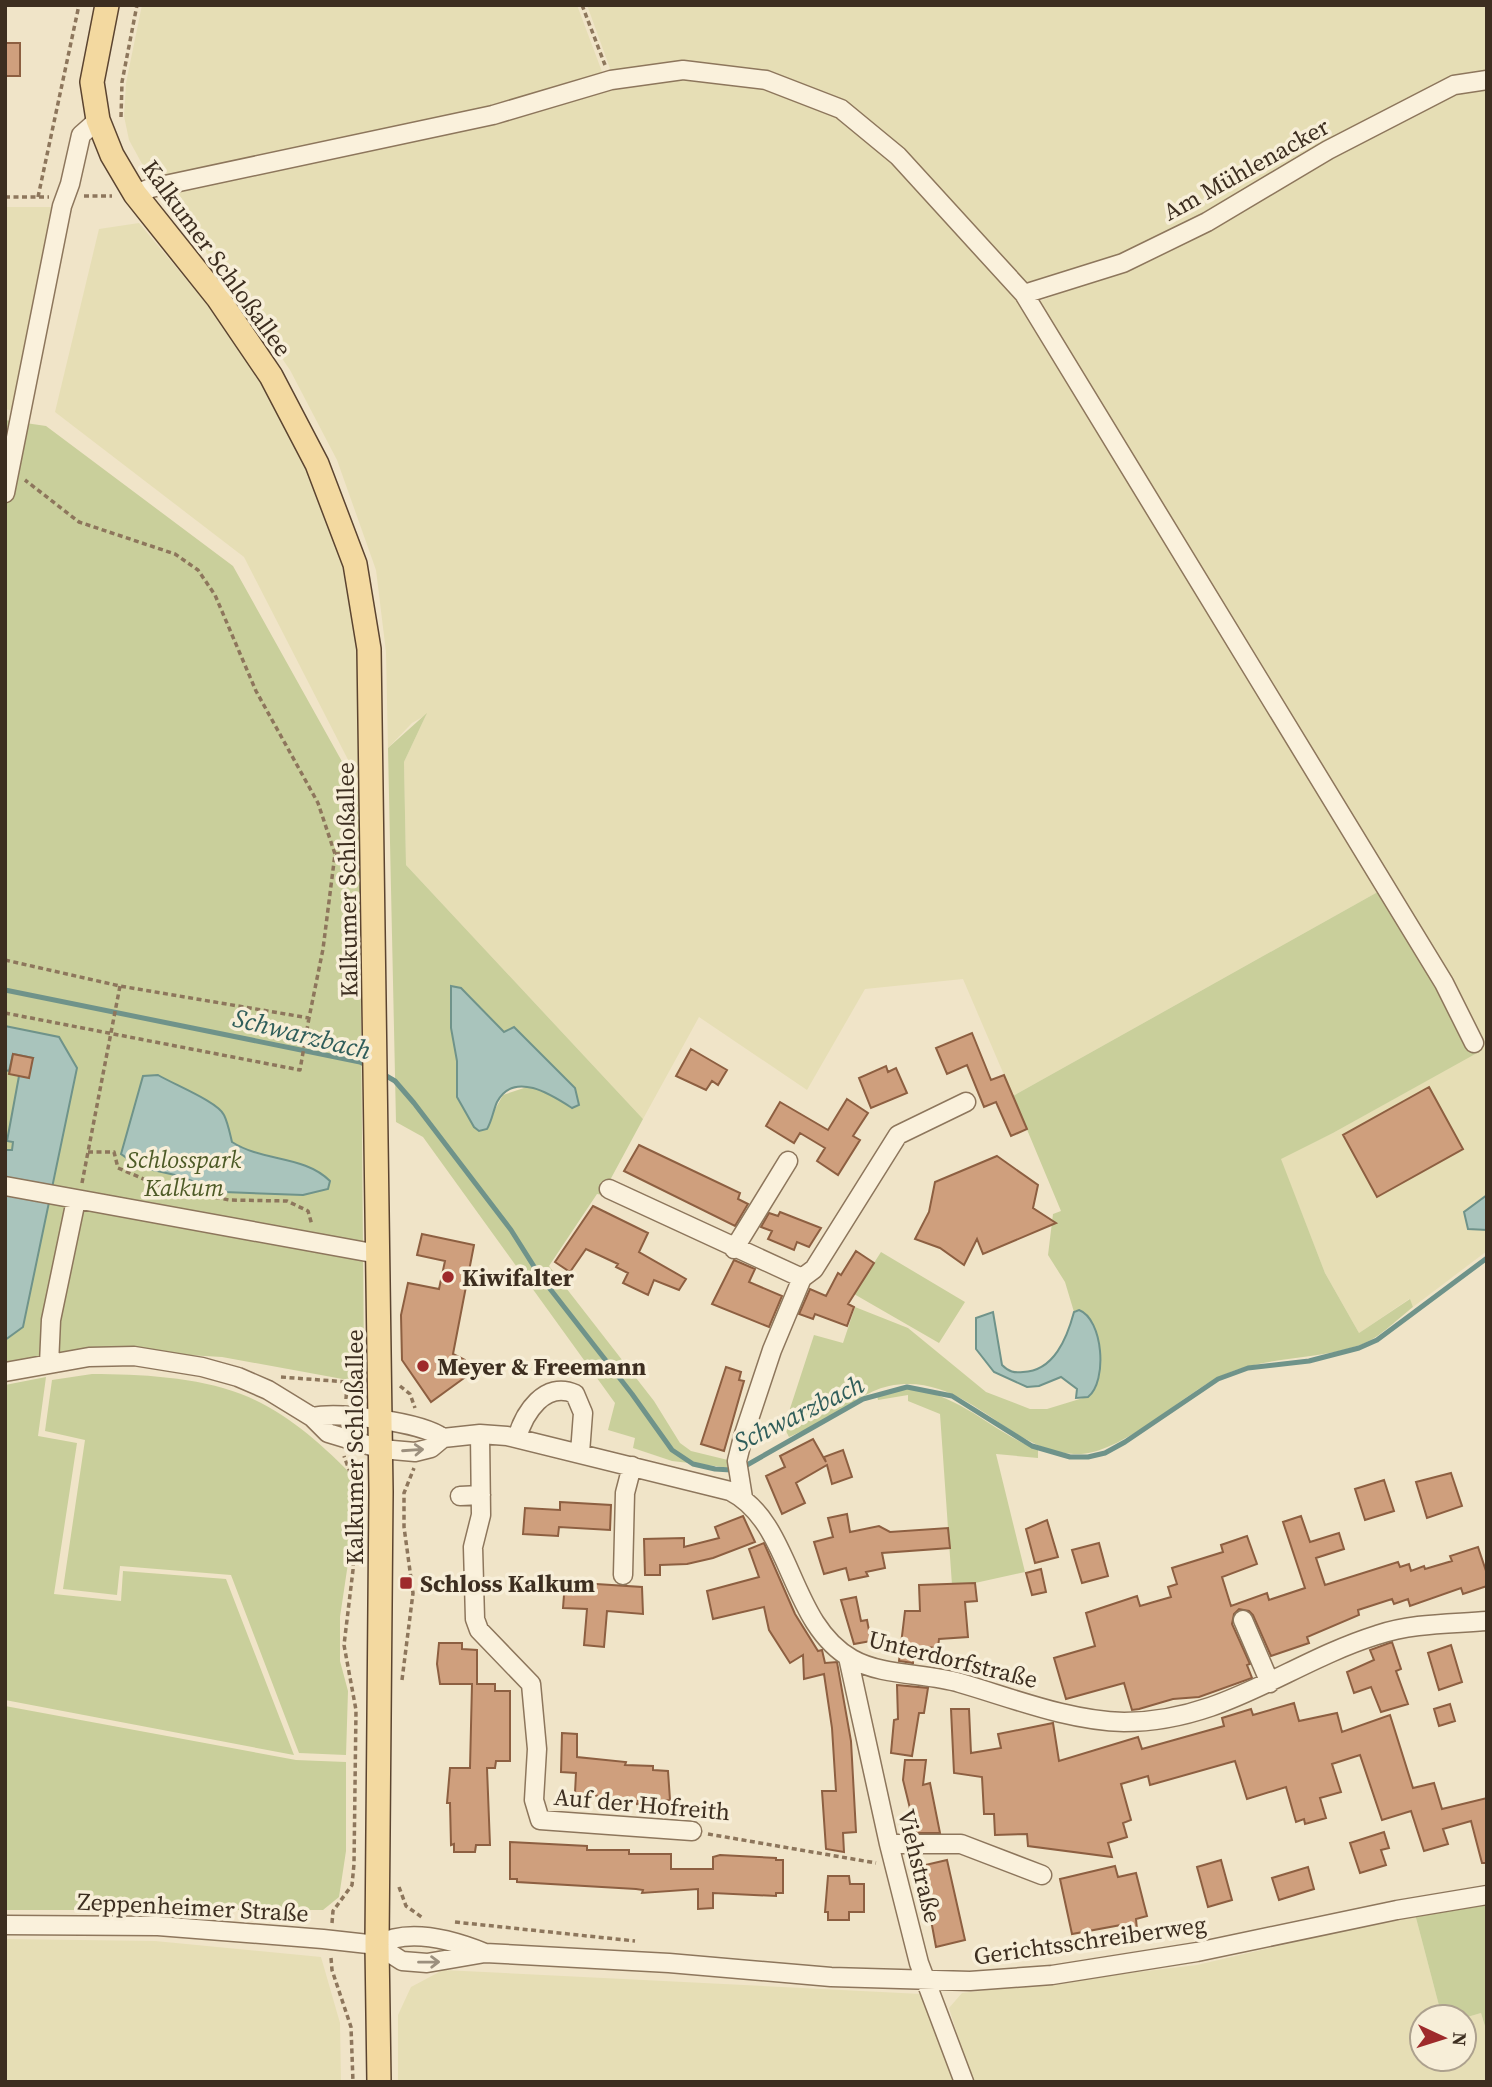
<svg xmlns="http://www.w3.org/2000/svg" width="1492" height="2087" viewBox="0 0 1492 2087" font-family="'Source Serif 4',serif">
<rect width="100%" height="100%" fill="#f0e4c8"/>
<path fill="#e6deb5" d="M142 5H577L604 77 492 110 152 182 129 140 124 116 126 83Z
M587 5H1487V73L1120 259 1029 290 901 154 767 75 612 74Z
M683 75 765 85 838 114 896 161 1020 295 1383 889 1013 1096 963 979 865 989 807 1090 699 1017 643 1119 406 865 404 762 426 715 412 723 388 748 386 652 376 570 337 460 290 370 233 287 160 193 615 83Z
M1487 85V1251L1413 1307 1409 1299 1359 1333 1325 1273 1280 1158 1333 1133 1481 1050 1445 981 1037 302 1126 269 1211 230 1331 154 1458 90Z
M5 207H59L14 411 5 409Z
M139 223 206 303 261 383 309 472 342 565 357 649 361 785 244 557 55 412 99 229Z
M1415 1914 1442 2017H1422V2059H1464V2018L1481 2013 1487 2034V2082H972L949 2008 962 1993 1197 1965Z
M5 1939 155 1941 321 1957 340 2023 341 2082H5Z
M443 1970 921 1994 955 2082H398V2015L411 1987Z"/>
<path fill="#c9cf9b" fill-rule="evenodd" d="M5 420 46 426 233 566 359 792 364 1362 348 1380 222 1357 84 1349 5 1362Z
M427 713 404 762 406 865 643 1119 602 1195 597 1194 549 1266 654 1401 680 1443 691 1451 732 1461V1468L672 1461 633 1448 635 1438 608 1430 615 1403 423 1137 396 1122 388 748ZM452 986 467 993 504 1032 514 1027 575 1088 579 1105 530 1086 503 1095 493 1113 457 1097V1061L451 1028Z
M1383 889 1477 1053 1333 1133 1281 1159 1325 1273 1359 1333 1410 1299 1413 1307C1396 1320 1378 1340 1357 1346 1312 1361 1259 1356 1217 1378 1177 1399 1118 1457 1074 1454 1005 1450 966 1371 889 1386 866 1391 848 1407 828 1418 816 1425 802 1431 789 1437L784 1427 814 1335 843 1343 855 1307 908 1328 986 1392 1030 1409H1047L1083 1398 1101 1358 1086 1315 1076 1310 1074 1312 1065 1282 1048 1255 1053 1214 1061 1211 1013 1096Z
M881 1252 965 1302 939 1343 854 1294Z
M92 1374C139 1374 197 1377 241 1394 284 1410 323 1445 354 1477L355 1516 340 1617V1661L348 1691 346 1755 299 1753 231 1575 120 1566 117 1595 63 1589 85 1440 45 1431 52 1380Z
M46 1377 38 1436 77 1443 54 1594 121 1601 123 1571 226 1579 294 1755 5 1700V1385Z
M908 1388C964 1396 989 1430 1038 1450V1458L996 1454 1025 1572 975 1583 952 1585 940 1414 908 1401V1395L878 1400 877 1395Z
M5 1706 296 1760 346 1762V1851L339 1897 323 1910H5Z
M1487 1903V2033L1481 2013 1464 2018 1442 2017 1415 1914Z"/>
<path fill="#a9c4bc" stroke="#6f938a" stroke-width="2" d="M451 986 461 988 504 1032 514 1027 575 1088 579 1105 572 1108C552 1095 514 1070 497 1102 493 1111 492 1121 487 1129L479 1131 474 1127 457 1097V1061L451 1028Z
M5 1026 59 1037 77 1068 23 1327 5 1340V1150H12L13 1142 7 1141 19 1076 33 1058 13 1054 9 1071 5 1070Z
M158 1075C175 1085 218 1102 224 1115 228 1123 230 1134 232 1142 263 1162 304 1155 330 1181L328 1189 303 1195 224 1192 175 1175 140 1167 121 1154 143 1076Z
M1487 1195V1230L1468 1229 1464 1212Z
M1079 1310C1103 1319 1108 1381 1088 1397L1076 1398 1077 1389 1061 1377 1039 1386 1027 1387 994 1372 976 1349V1318L993 1312 1002 1365C1009 1372 1014 1373 1023 1372 1054 1371 1067 1338 1074 1312Z"/>
<g fill="none" stroke-linecap="round" stroke-linejoin="round">
<path stroke="#6f938a" stroke-width="5" d="M5 990 360 1062 368 1066
M383 1074 395 1081 414 1103 511 1230 540 1276 632 1394 672 1450 693 1464 715 1469 731 1470 747 1465 863 1399 907 1387 952 1396 1032 1446 1070 1457H1088L1105 1453 1125 1442 1218 1379 1248 1368 1309 1361 1359 1348 1377 1340 1487 1258"/>
</g>
<path fill="#cf9f7d" stroke="#8d5f41" stroke-width="2" d="M5 43H20V76H5Z
M972 1033 991 1080 1004 1075 1027 1129 1011 1136 996 1102 984 1107 967 1065 947 1074 936 1048Z
M691 1049 727 1070 718 1085 712 1081 706 1090 676 1076Z
M13 1054 33 1058 29 1078 9 1074Z
M886 1066 888 1072 896 1068 907 1093 871 1108 859 1078Z
M1429 1087 1463 1149 1377 1197 1343 1135Z
M847 1099 868 1113 853 1136 860 1140 838 1175 817 1161 825 1148 800 1133 794 1143 766 1126 780 1102 828 1130Z
M639 1145 740 1193 738 1199 748 1204 735 1226 624 1171Z
M997 1156 1038 1185 1033 1208 1056 1223 983 1254 977 1239 964 1265 940 1248 915 1239 929 1212 935 1182Z
M593 1206 648 1233 639 1252 686 1279 679 1290 654 1280 648 1295 623 1283 628 1273 616 1267 618 1264 586 1249 570 1272 555 1262Z
M780 1212 821 1228 809 1247 797 1242 794 1250 768 1239 772 1231 761 1227 769 1213 778 1216Z
M422 1234 474 1245 453 1354 465 1360 471 1373 431 1402 402 1360 401 1315 408 1283 439 1289 445 1261 417 1255Z
M856 1251 874 1263 848 1304 854 1307 847 1326 815 1314 813 1319 799 1314 810 1289 826 1296 838 1273 841 1275Z
M734 1260 755 1269 749 1282 782 1296 769 1327 712 1304Z
M726 1367 741 1372 739 1380 744 1381 724 1451 701 1444Z
M813 1439 826 1462 824 1457 843 1450 852 1477 832 1484 827 1465 796 1483 805 1503 782 1514 766 1476 785 1467 780 1456Z
M1451 1473 1462 1506 1427 1518 1416 1482Z
M1384 1480 1394 1511 1365 1520 1355 1489Z
M560 1502 611 1505 610 1530 559 1527 558 1536 523 1534 525 1508 560 1510Z
M847 1514 850 1532 879 1526 890 1532 948 1528 950 1548 882 1553 885 1568 866 1572 868 1576 849 1580 846 1568 824 1574 814 1542 833 1537 828 1518Z
M743 1516 755 1542 713 1558 687 1564 660 1565V1575H645L644 1539 684 1538V1547L719 1538 715 1527Z
M1301 1516 1310 1542 1339 1533 1344 1549 1316 1558 1325 1585 1398 1562 1400 1567 1409 1564 1411 1571 1424 1566 1425 1569 1452 1561 1450 1556 1478 1547 1487 1574V1586L1463 1594 1461 1588 1410 1606 1408 1599 1394 1604 1392 1599 1358 1610 1359 1615 1307 1637 1309 1643 1271 1656 1253 1615 1249 1611 1239 1609 1234 1614 1232 1624 1250 1664 1247 1665 1252 1678 1199 1697 1173 1699 1139 1709 1132 1710 1124 1683 1066 1699 1054 1658 1095 1646 1086 1613 1137 1596 1140 1606 1171 1597 1168 1587 1177 1584 1172 1568 1223 1552 1221 1545 1247 1536 1257 1564 1222 1577 1231 1606 1267 1593 1269 1600 1305 1588 1283 1522Z
M1047 1520 1058 1557 1035 1563 1026 1529Z
M764 1543 795 1614 818 1651 822 1650 825 1663 837 1662 851 1741 856 1832 843 1833 844 1852 826 1849 822 1791H836L832 1728 824 1674 804 1679 803 1655 790 1663 769 1630 764 1607 713 1619 707 1591 759 1577 749 1549Z
M1099 1543 1108 1576 1082 1583 1072 1550Z
M1041 1569 1046 1592 1032 1595 1026 1573Z
M565 1582 642 1587 643 1614 607 1611 604 1647 584 1645 587 1609 563 1608Z
M975 1583 977 1601 965 1602 968 1637 939 1639 938 1648 914 1646 913 1663 899 1661 905 1611H920L919 1585Z
M856 1597 861 1621 867 1620 871 1641 854 1644 841 1600Z
M1392 1642 1401 1669 1396 1671 1408 1704 1381 1712 1371 1687 1354 1693 1347 1672 1374 1660 1370 1650Z
M439 1643H462V1649L477 1650V1684H495V1691H510V1761H496L495 1768H487L490 1845H476L475 1852H454V1844L451 1845 450 1803H447L450 1768H470L472 1684H440L437 1664Z
M1451 1645 1462 1682 1439 1690 1428 1653Z
M897 1685 928 1688 924 1713H919L912 1756 891 1753 894 1720 898 1719Z
M1294 1703 1299 1721 1337 1713 1342 1732 1390 1715 1413 1788 1434 1783 1442 1809 1487 1798V1863H1482L1471 1821 1443 1829 1448 1844 1424 1851 1411 1811 1382 1820 1360 1755 1332 1764 1341 1792 1320 1798 1326 1818 1305 1824 1304 1819 1296 1822 1286 1787 1247 1799 1235 1761 1150 1785 1148 1776 1121 1784 1131 1820 1123 1823 1127 1837 1108 1843 1112 1857 1028 1846 1027 1834 995 1835 994 1814H984L982 1777 954 1773 951 1709H969L971 1753 1001 1748 998 1734 1053 1723 1059 1761 1138 1737 1142 1749 1224 1726 1222 1718 1251 1709 1253 1715Z
M1450 1704 1455 1721 1439 1726 1434 1709Z
M562 1733 577 1734V1757L626 1762 625 1765 653 1766V1770L668 1771 670 1800 637 1804V1801L575 1793 576 1773 561 1772Z
M905 1760H926L923 1785 930 1783 940 1833H916L903 1780Z
M1384 1832 1389 1848 1381 1850 1386 1865 1360 1873 1350 1843Z
M510 1842 587 1846V1850H629V1854H671V1869H713V1857L720 1855 776 1858V1860H783V1893H776V1896L713 1893V1908L698 1909V1889L642 1893 643 1890 636 1889 517 1882V1879H510Z
M947 1860 965 1940 936 1947 921 1866Z
M1221 1860 1232 1900 1208 1907 1197 1867Z
M1115 1866 1118 1877 1136 1873 1147 1916 1136 1919 1138 1940 1123 1942 1121 1925 1072 1934 1060 1879Z
M1308 1867 1314 1889 1279 1900 1272 1878Z
M828 1876H849L850 1884H864V1912H849V1920H828V1912H825Z"/>
<g fill="none" stroke-linecap="round" stroke-linejoin="round">
<g stroke="#8d765c" stroke-width="21">
<path id="minor" d="M135 194 151 188 493 115 611 80 683 70 766 80 841 109 898 156 1024 294 1444 983 1474 1043
M1024 294 1123 263 1207 222 1328 150 1454 85 1487 80
M5 493 62 206 70 184 81 135 98 120
M5 1186 378 1254
M609 1189 802 1278
M734 1249 788 1161
M49 1364 51 1320 76 1200
M5 1372 89 1357 134 1356 202 1367 238 1377 268 1390 312 1417 328 1433 381 1449 415 1452 431 1448 443 1438 480 1434 507 1436 730 1491C793 1523 788 1623 852 1659 882 1676 926 1673 960 1683 1012 1698 1069 1721 1124 1722 1223 1722 1288 1663 1377 1635 1412 1623 1450 1624 1487 1621
M312 1417C339 1411 421 1422 443 1438
M480 1434 481 1515 473 1547 475 1619 479 1630 531 1684 537 1749 534 1800 540 1820 692 1831
M517 1438C524 1413 545 1380 575 1394L583 1413 580 1453
M460 1496 481 1495
M743 1498 737 1461 743 1437 772 1350 802 1278 814 1269 898 1135 966 1102
M623 1575 625 1493 632 1466
M1243 1620 1270 1683
M848 1657 889 1844 919 1963 964 2082
M889 1844H961L1042 1875
M5 1925 158 1926 323 1939 377 1945 402 1961 427 1963 485 1953 669 1963 831 1977 970 1981 1052 1975 1197 1952 1397 1910 1487 1895
M377 1945C409 1927 453 1940 485 1953"/>
</g>
<g stroke="#5b4430" stroke-width="26">
<path id="major" d="M107 5 92 82 98 120 112 155 135 194 218 298 271 376 317 464 355 564 369 649 381 1492 377 1945 379 2082"/>
</g>
<path stroke="#8d765c" stroke-width="3.5" stroke-dasharray="5 3.5" stroke-linecap="butt" d="M582 5 605 65
M121 117 122 82 137 5
M84 196H112
M5 197H49
M38 197 79 5
M335 854 352 852
M5 960 120 986 309 1018 323 949 335 854 318 803 256 691 215 595 198 570 175 554 79 522 25 480
M5 1013 300 1070 309 1018
M88 1152H114L118 1168 160 1186 229 1200 287 1201 308 1211 312 1225
M82 1183 120 986
M281 1377 361 1383
M400 1386 410 1394 415 1408
M346 1399 347 1384
M402 1680 413 1593 404 1527V1493L414 1468
M708 1834 876 1863
M399 1887 406 1906 423 1918
M455 1922 635 1941
M332 1923 333 1911 352 1885 354 1864 356 1710 344 1645 353 1570 357 1491 344 1456
M331 1958 332 1970 351 2027 353 2082
M1002 1959 1088 1949"/>
<use href="#minor" stroke="#faf1dc" stroke-width="18"/>
<use href="#major" stroke="#f3d9a0" stroke-width="23"/>
</g>
<defs><path id="oneway-shaft" d="M-6 0H5M1.5-3L5.5 0L1.5 3" fill="none" stroke-width="1.6" stroke-linecap="round" stroke-linejoin="round" transform="scale(1.75)"/></defs>
<g stroke="#9c907e">
<use href="#oneway-shaft" transform="translate(413 1450) rotate(-4)"/>
<use href="#oneway-shaft" transform="translate(429 1962) rotate(-1)"/>
</g>
<g fill="#9e2a2b" stroke="#f7eed8" stroke-width="2.5">
<circle cx="448" cy="1277" r="7"/>
<circle cx="423" cy="1366" r="7"/>
<rect x="399" y="1576" width="14" height="14" rx="3.5"/>
</g>
<g text-anchor="middle" dominant-baseline="central" stroke-width="7" stroke-linejoin="round" paint-order="stroke">
<g font-size="24" fill="#3d2e20" stroke="#f7eed8">
<text transform="translate(1246 169) rotate(-29)">Am Mühlenacker</text>
<text transform="translate(217 258) rotate(54)">Kalkumer Schloßallee</text>
<text transform="translate(347 880) rotate(-91)">Kalkumer Schloßallee</text>
<text transform="translate(354 1447) rotate(-90)">Kalkumer Schloßallee</text>
<text transform="translate(953 1659) rotate(14)">Unterdorfstraße</text>
<text transform="translate(642 1804) rotate(5)">Auf der Hofreith</text>
<text transform="translate(920 1866) rotate(76)">Viehstraße</text>
<text transform="translate(193 1907) rotate(3)">Zeppenheimer Straße</text>
<text transform="translate(1090 1940) rotate(-8)">Gerichtsschreiberweg</text>
</g>
<g font-size="24" font-style="italic" fill="#4d5a26" stroke="#f7eed8">
<text x="184" y="1159">Schlosspark<tspan x="184" dy="28">Kalkum</tspan></text>
</g>
<g font-size="24" font-weight="bold" fill="#3d2e20" stroke="#f7eed8" text-anchor="start">
<text x="462" y="1277">Kiwifalter</text>
<text x="437" y="1366">Meyer &amp; Freemann</text>
<text x="420" y="1583">Schloss Kalkum</text>
</g>
<g font-size="26" font-style="italic" fill="#2f5d5a" stroke="#f7eed8">
<text transform="translate(302 1034) rotate(14)">Schwarzbach</text>
<text transform="translate(799 1413) rotate(-26)">Schwarzbach</text>
</g>
</g>
<rect width="1492" height="2087" fill="none" stroke="#3d2e20" stroke-width="14"/>
<g transform="translate(1443 2038) rotate(94)"><circle r="33" fill="#f7eed8" stroke="#ada18e" stroke-width="2"/>
<path d="M0-5L12 26L0 18L-12 26Z" fill="#9e2a2b"/>
<text y="-10" font-size="19" font-weight="bold" text-anchor="middle" fill="#3d2e20">N</text>
</g>
</svg>
